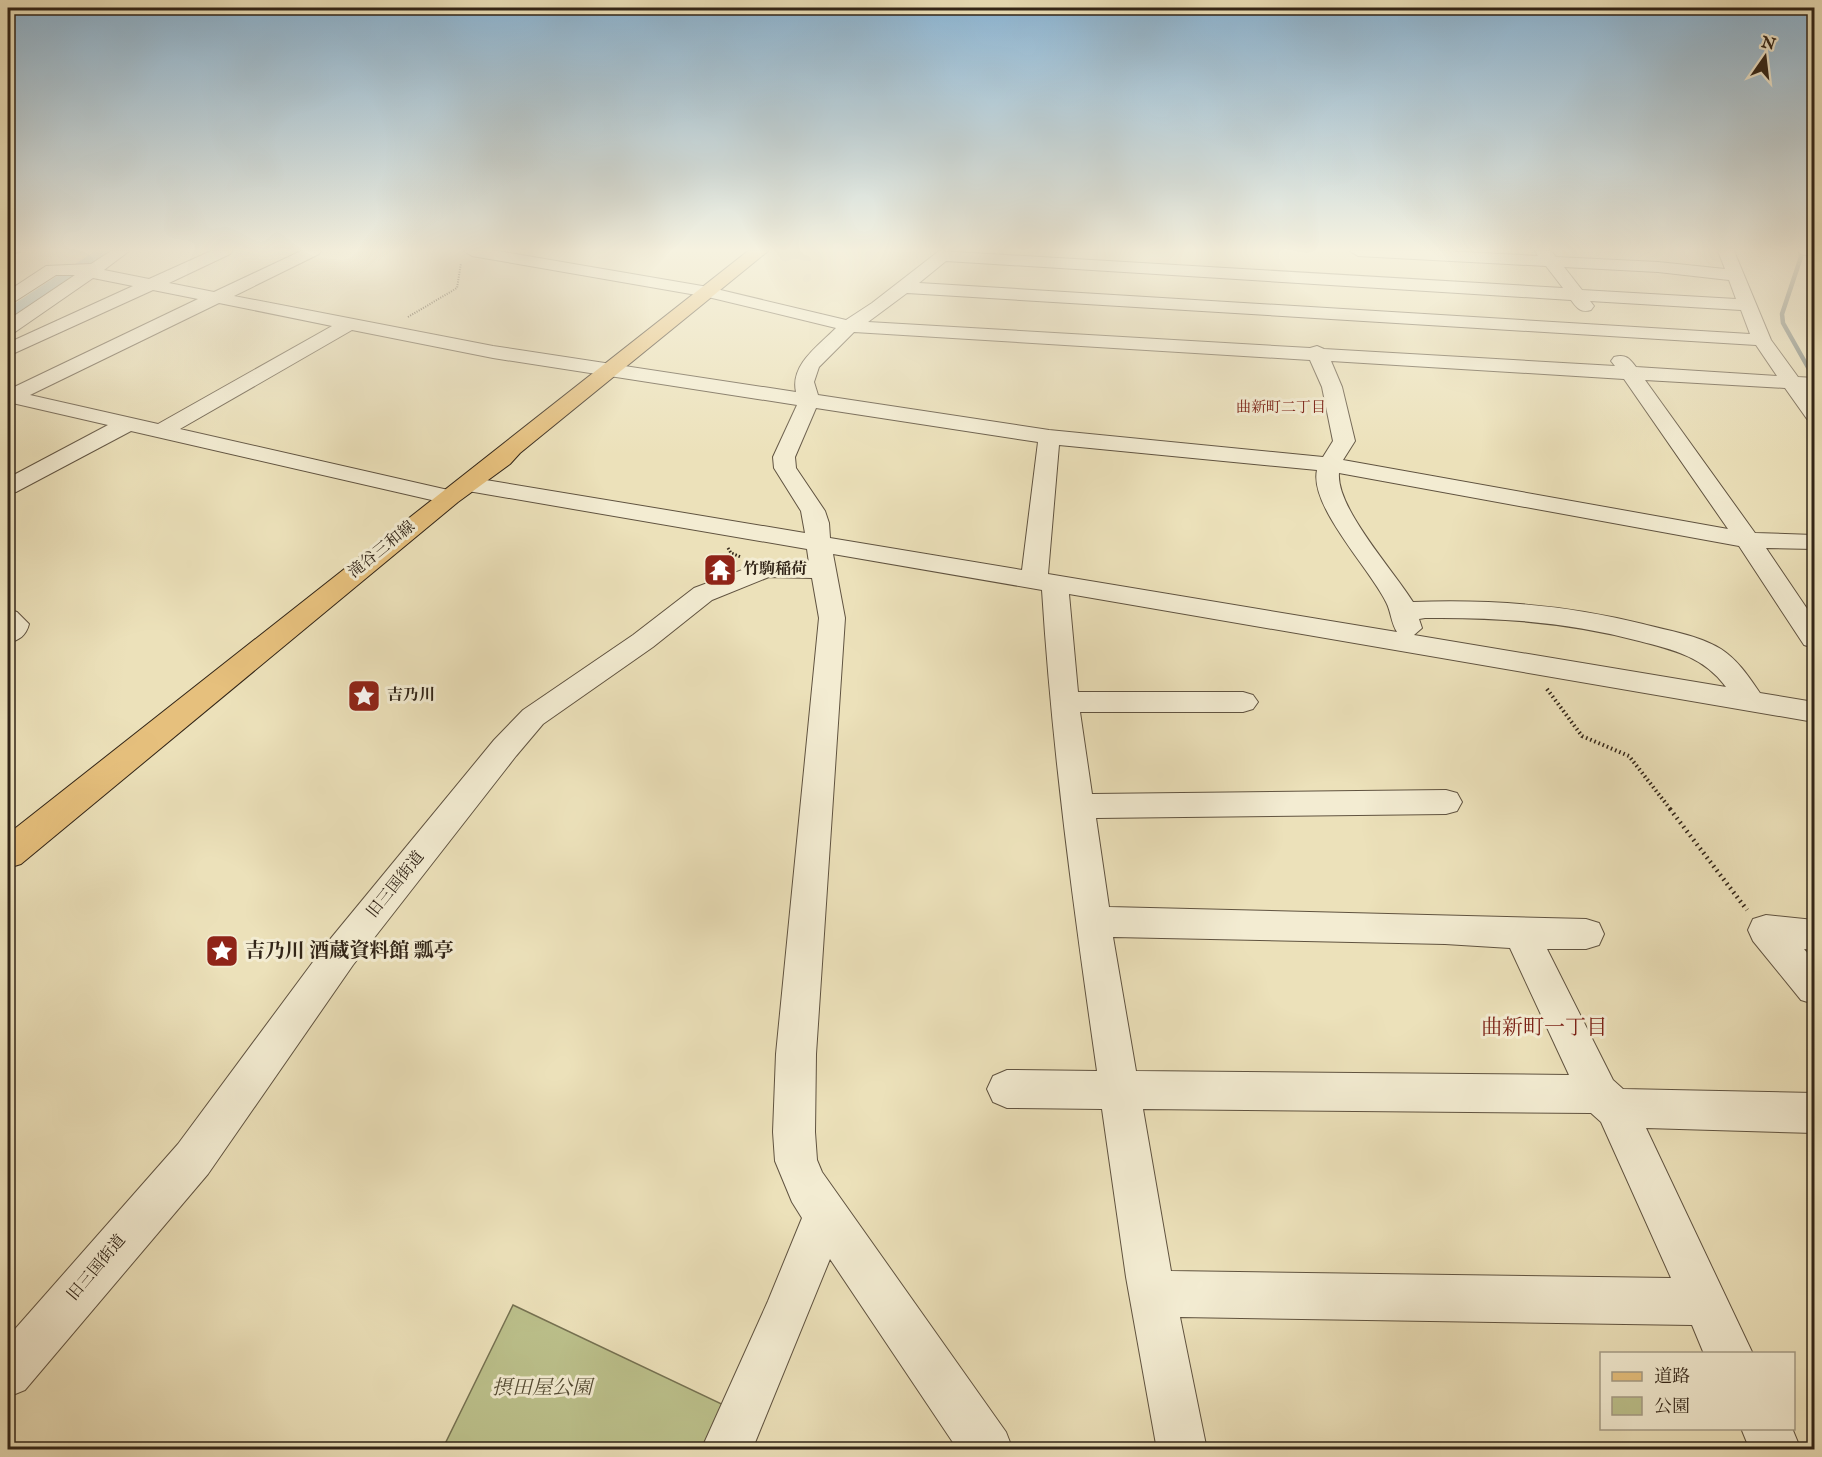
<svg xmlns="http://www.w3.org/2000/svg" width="1822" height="1457" viewBox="0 0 1822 1457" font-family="'IM FELL English','Noto Serif JP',serif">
<rect width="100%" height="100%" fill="#ece1ba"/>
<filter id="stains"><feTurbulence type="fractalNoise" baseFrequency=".00333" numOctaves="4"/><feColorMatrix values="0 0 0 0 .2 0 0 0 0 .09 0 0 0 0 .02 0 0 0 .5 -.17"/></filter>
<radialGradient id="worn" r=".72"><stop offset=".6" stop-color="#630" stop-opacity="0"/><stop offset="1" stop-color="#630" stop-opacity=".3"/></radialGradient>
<path fill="#bcc18c" stroke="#767252" stroke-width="1.5" d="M513 1305 728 1407 707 1449 442 1450Z"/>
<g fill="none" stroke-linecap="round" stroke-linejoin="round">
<path stroke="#737e7a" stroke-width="4.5" d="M1800 251 1801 257 1782 314 1783 323 1814 378"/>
<path fill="#9fbabc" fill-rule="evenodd" d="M95 251H111L14 318 8 320V308Z"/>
<g stroke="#605340" stroke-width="2">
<path id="minor" d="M111 251H129L104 270 149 279 211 251H232L230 254 169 283 214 292 301 251H321L319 254 234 296 493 346 796 392C790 365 818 346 836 328L708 297 472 256 464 251H498L708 287 846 320 872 303 939 251 1563 288 1546 266 1358 256 1350 251H1444L1538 256 1535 251H1551L1556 257 1658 262 1725 269 1718 251H1734L1771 340 1798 377 1814 378V390H1807L1814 401V421L1807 419 1785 388 1645 380 1755 533 1814 535V549L1766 548 1814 619V648L1804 645 1739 546 1339 473C1336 508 1394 571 1413 602 1492 599 1567 605 1643 624 1669 631 1698 635 1721 649 1738 660 1749 677 1760 693L1814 702V722L1069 594 1078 692H1243L1253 695 1258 702 1253 709 1243 712H1080L1092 794 1446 790 1457 793 1462 802 1457 811 1446 814 1096 818 1109 907 1586 919 1599 923 1604 934 1599 945 1586 949H1547L1613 1080 1623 1089 1814 1093V1133L1646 1128 1753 1354H1704L1692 1325 1180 1317 1207 1450H1157L1126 1277 1102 1109 1007 1108 993 1102 987 1089 993 1076 1007 1070 1097 1071C1074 911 1052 751 1042 590L833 554 845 618 816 1054 815 1132 817 1160 822 1172 1006 1432 1013 1450H958L830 1259 752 1450H701L768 1301 802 1218 792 1202 775 1161 773 1132 776 1054 819 618 812 578 769 577 712 600 653 647 543 724 516 756 353 965 208 1174 25 1390 8 1397V1337L178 1144 327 943 494 740 523 710 633 635 694 588 766 561 809 563 807 549 468 491 460 489 456 484 460 479 468 477 805 533 801 511 774 468 773 457 797 405 493 358 352 330 180 429 457 492 461 497 457 502 449 504 131 431 16 492 8 494V478L108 425 8 402V390L198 299 153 290 8 356V343L133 286 93 278 15 332 8 334V320L75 275H56L14 302 8 303V291L46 266 91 264ZM946 261 1571 300C1577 308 1580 313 1591 310L1594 306 1590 301 1741 310 1750 334 919 283ZM1564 267 1658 272 1729 280 1736 299 1582 290ZM907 293 1756 345 1777 376 1636 367C1629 358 1626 354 1614 357L1611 361 1615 366 1324 349 1317 346 1310 348 868 322ZM219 303 332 326 158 424 30 395ZM854 332 1310 360 1322 387 1333 441 1323 457 1049 430 818 395 814 382 819 367ZM1331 361 1624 379 1728 529 1343 460 1355 441 1342 387ZM816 408 1038 442 1022 570 830 538 829 523 825 511 796 468 795 457ZM1059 445 1317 470C1309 506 1370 569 1386 602 1391 611 1391 623 1397 632L1048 574ZM1425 618C1498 617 1568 622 1639 641 1674 650 1704 657 1726 687L1414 635 1422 628 1419 619ZM1113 937 1445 944 1510 948 1569 1075 1136 1071ZM1143 1109 1591 1113 1601 1122 1671 1278 1171 1271Z
M1799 251H1814V257L1801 254Z
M8 609 17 612 29 624C26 636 19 640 8 643Z
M1766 915 1814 920V950L1804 949 1814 961V1004L1801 1000 1753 941 1748 930 1753 919Z
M1741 1428H1792L1801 1450H1750Z"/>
</g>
<g stroke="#312417" stroke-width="2">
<path id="major" d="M748 251H768L520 453 510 464 458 502 21 864 8 868V834Z"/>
</g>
<path stroke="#312417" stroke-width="2" stroke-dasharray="1 1.5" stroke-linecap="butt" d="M408 317 457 288 461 263"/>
<path stroke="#312417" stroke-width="3" stroke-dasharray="1.5 2" stroke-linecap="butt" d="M728 548 731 553 741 557"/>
<path stroke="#312417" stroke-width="4" stroke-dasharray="1.5 3" stroke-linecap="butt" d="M1547 689 1582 736 1629 756 1671 810"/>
<path stroke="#312417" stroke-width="4.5" stroke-dasharray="1.5 4" stroke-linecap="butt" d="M1670 809 1747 910"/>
<use href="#minor" fill="#f3ecd2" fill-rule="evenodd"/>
<use href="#major" fill="#e6c07d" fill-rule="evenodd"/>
<g stroke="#312417" stroke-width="4.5">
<path id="rail" d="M8 253 19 251"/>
</g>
<use href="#rail" stroke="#f3ecd2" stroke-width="3" stroke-dasharray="8" stroke-linecap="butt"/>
</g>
<linearGradient id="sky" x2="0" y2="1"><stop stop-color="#8bb6d6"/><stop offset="0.55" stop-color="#f6f2e0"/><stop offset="1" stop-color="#f6f2e0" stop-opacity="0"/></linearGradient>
<rect width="1822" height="455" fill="url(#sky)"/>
<defs>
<g id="temple-square" transform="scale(1.725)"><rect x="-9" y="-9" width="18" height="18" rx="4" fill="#8f2418" stroke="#f3ecd2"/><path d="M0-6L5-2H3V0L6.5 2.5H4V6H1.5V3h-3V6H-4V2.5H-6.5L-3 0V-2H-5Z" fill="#fff"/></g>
<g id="sight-square" transform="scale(1.725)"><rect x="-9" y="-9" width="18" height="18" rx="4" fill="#8f2418" stroke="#f3ecd2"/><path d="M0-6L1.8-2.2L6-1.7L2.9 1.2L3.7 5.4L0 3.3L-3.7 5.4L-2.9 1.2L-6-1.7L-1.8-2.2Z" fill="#fff"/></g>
</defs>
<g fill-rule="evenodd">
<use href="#temple-square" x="720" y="570"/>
<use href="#sight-square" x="364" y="696"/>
<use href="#sight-square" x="222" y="951"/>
</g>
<g text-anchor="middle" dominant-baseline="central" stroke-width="6" stroke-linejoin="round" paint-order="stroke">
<g font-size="15" fill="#7a1f14" stroke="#f3ecd2">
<text x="1281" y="407">曲新町二丁目</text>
</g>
<g font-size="16" fill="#312417" stroke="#f3ecd2">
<text transform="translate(382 550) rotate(-39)">滝谷三和線</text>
<text transform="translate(396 885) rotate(-51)">旧三国街道</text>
<text transform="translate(97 1268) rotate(-50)">旧三国街道</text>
</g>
<g font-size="16" font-weight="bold" fill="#312417" stroke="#f3ecd2" text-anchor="start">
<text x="743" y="570">竹駒稲荷</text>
<text x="387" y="696">吉乃川</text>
</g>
<g font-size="20" font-weight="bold" fill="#312417" stroke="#f3ecd2" text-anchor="start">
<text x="245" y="951">吉乃川 酒蔵資料館 瓢亭</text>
</g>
<g font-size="20" font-style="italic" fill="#544b34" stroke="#f3ecd2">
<text x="542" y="1388">摂田屋公園</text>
</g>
<g font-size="21" fill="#7a1f14" stroke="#f3ecd2">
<text x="1544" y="1028">曲新町一丁目</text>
</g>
</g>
<rect width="1822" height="1457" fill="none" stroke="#ece1ba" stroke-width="30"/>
<rect x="9" y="9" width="1804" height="1439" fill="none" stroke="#312417" stroke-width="3"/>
<rect x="15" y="15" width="1792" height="1427" fill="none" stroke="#312417" stroke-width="1.5"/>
<rect x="1600" y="1352" width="195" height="78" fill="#f3ecd2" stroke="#a59c87" stroke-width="1.5"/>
<rect x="1612" y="1372" width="30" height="9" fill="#e6c07d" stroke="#a59c87" stroke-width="1.5"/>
<text x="1654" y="1382" font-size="18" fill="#312417">道路</text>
<rect x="1612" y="1397" width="30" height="18" fill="#bcc18c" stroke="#a59c87" stroke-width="1.5"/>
<text x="1654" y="1412" font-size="18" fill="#312417">公園</text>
<g transform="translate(1765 57) rotate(14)" stroke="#f3ecd2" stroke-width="4.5" paint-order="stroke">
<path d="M0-4.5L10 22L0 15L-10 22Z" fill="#312417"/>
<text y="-9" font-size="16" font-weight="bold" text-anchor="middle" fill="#312417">N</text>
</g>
<rect width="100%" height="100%" filter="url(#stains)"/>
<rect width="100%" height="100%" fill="url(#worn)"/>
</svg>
